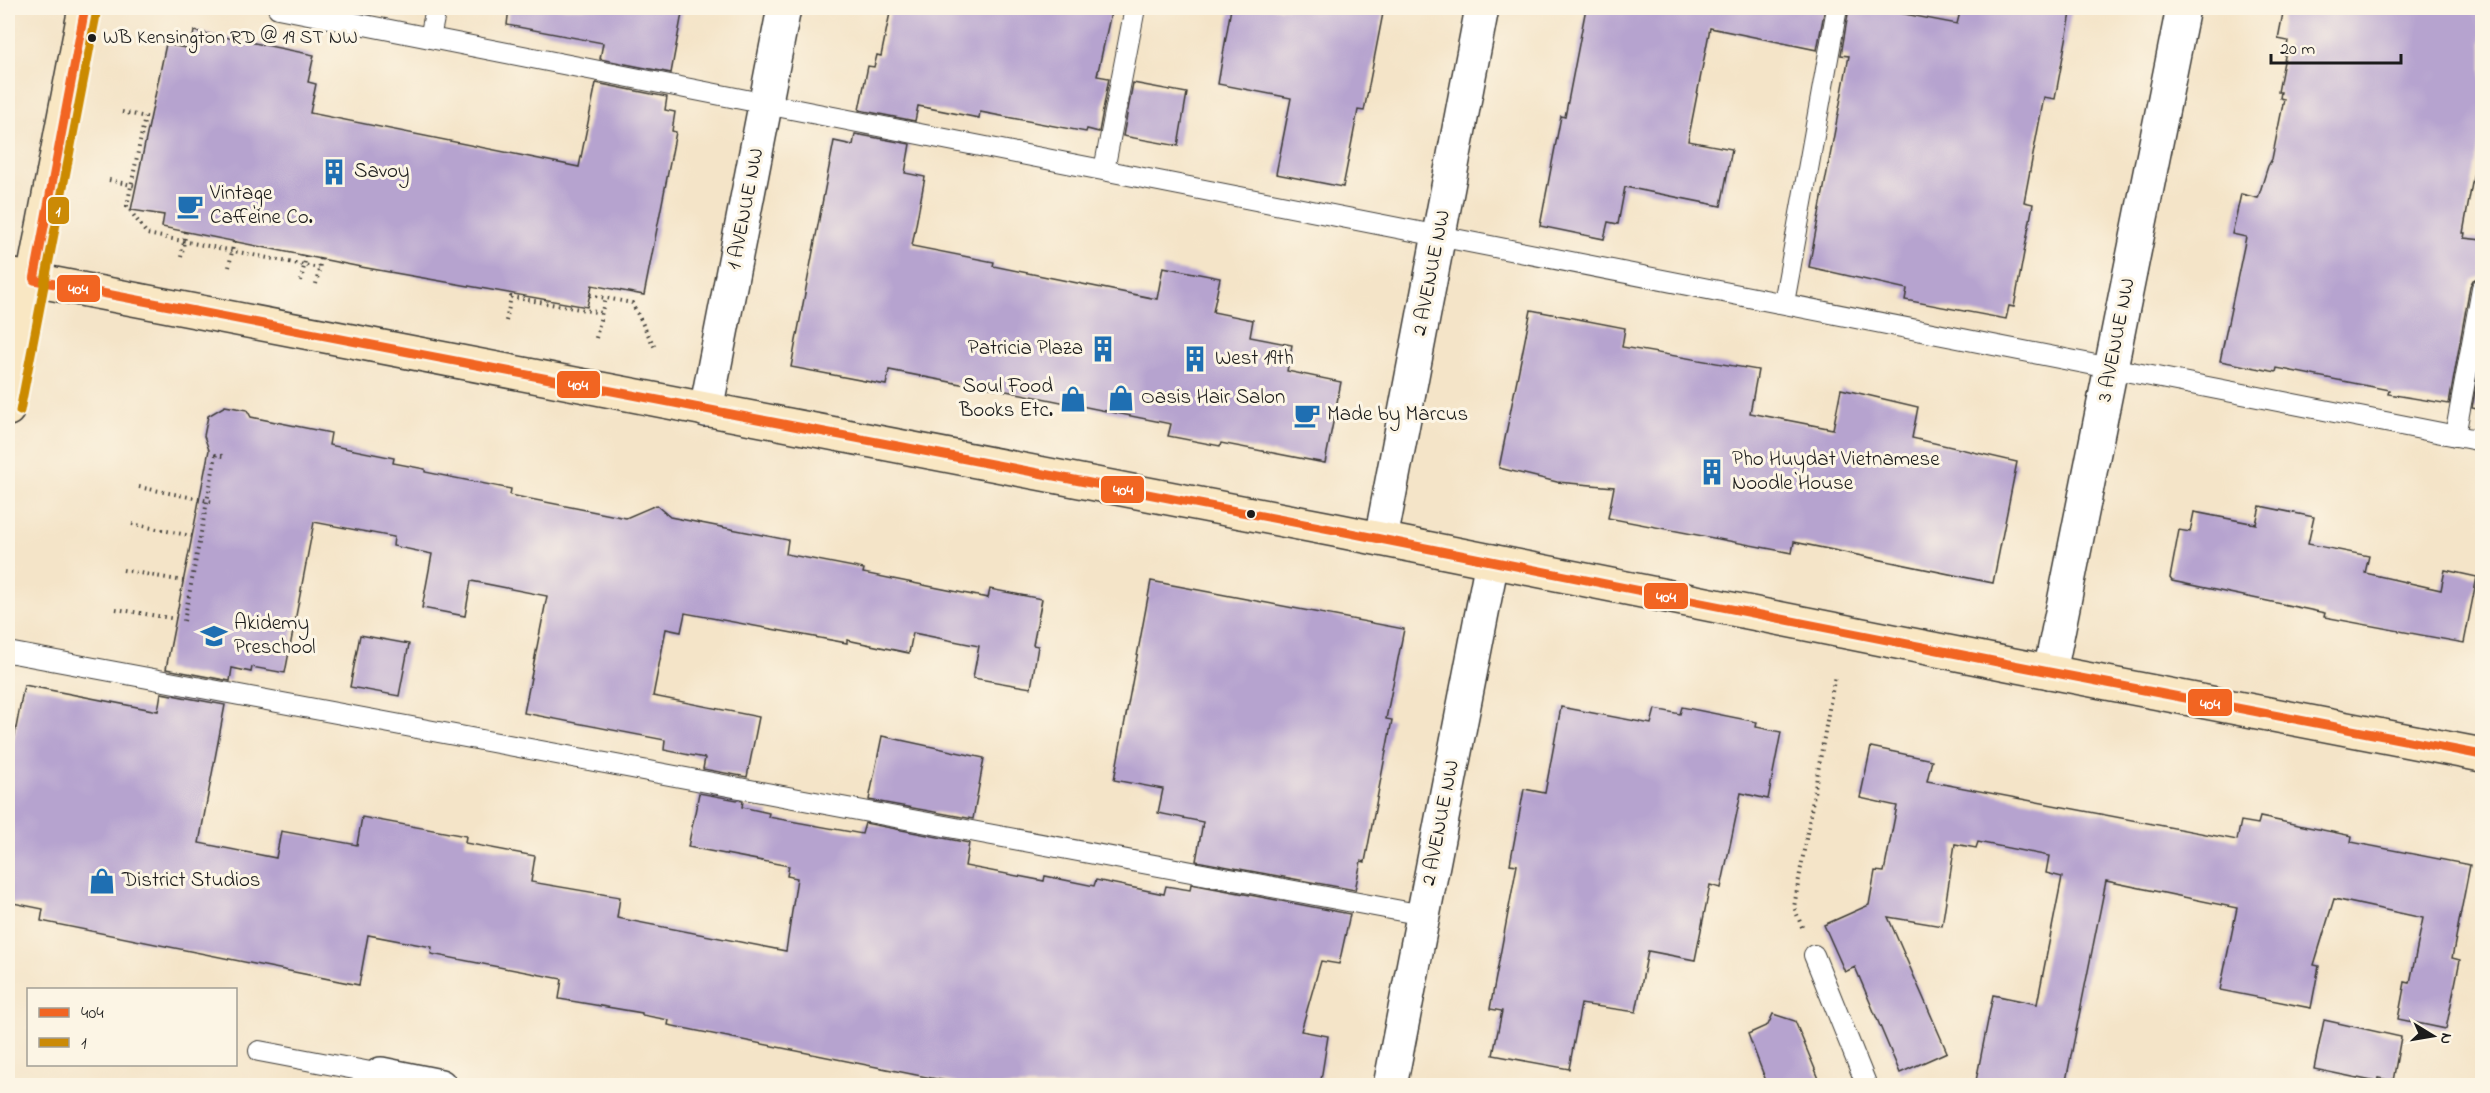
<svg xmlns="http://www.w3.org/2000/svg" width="2490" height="1093" viewBox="0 0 2490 1093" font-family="'Indie Flower',sans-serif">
<rect width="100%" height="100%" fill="#fcf5e5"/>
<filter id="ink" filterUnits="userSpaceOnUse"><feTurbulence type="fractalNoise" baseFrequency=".0167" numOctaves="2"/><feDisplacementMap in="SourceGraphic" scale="12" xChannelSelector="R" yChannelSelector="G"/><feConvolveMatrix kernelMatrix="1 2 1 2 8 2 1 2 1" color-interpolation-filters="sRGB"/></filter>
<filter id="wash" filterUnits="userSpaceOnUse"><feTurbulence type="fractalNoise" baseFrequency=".008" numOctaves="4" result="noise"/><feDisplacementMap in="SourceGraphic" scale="24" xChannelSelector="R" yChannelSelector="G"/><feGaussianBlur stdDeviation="1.35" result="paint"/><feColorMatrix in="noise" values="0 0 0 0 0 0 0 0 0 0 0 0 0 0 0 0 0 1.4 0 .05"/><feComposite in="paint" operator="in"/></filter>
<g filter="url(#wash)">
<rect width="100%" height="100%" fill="#f4e4c8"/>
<g id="blocks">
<path fill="#b6a3cf" d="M509 8H683L671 73 600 59 603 43 507 25Z
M891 8H1112L1097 76 1109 78 1099 132 1087 129 1086 132 980 112 979 118 918 106 915 121 859 110 868 66 874 67 877 55 881 56Z
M1231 8H1384L1364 111 1358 110 1343 187 1276 174 1291 98 1218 84Z
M1586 8H1825L1817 50 1710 28 1688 141 1732 149 1721 206 1625 187 1618 224 1608 222 1604 239 1540 226 1561 116 1565 117Z
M1849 8H1873L1957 24 1961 8H2072L2055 99 2044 97 2024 202 2033 204 2014 307 2009 306 2006 319 1905 300 1907 289 1809 267 1849 56 1841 55Z
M2284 8H2482V128L2463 233H2465L2464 238 2482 240V276L2473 280 2470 286 2449 404 2388 394 2389 390 2277 368 2276 372 2220 361 2246 237 2232 234 2241 194 2258 198 2268 166 2272 159 2284 99 2280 98 2281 92H2278L2288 41 2278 39Z
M194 31 314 55 308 82 316 84 310 113 579 167 596 83 667 97 665 110 675 112 672 131 676 132 644 295 592 285 587 307 361 267 162 227 164 215 131 210 166 44 191 49Z
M1133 83 1187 93 1178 146 1123 136Z
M855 134 910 144 905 173 925 177 912 246 994 262 993 266 1157 299 1163 267 1220 278 1213 312 1253 320 1250 337 1292 345 1287 371 1341 382 1325 463 1221 443 1220 446 1168 436 1171 424 971 384V386L889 370 886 385 791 367 834 141 853 145Z
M1531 310 1625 328 1622 347 1758 370 1750 413 1833 429 1841 389 1918 407 1912 438 2017 462 1993 583 1794 542 1792 553 1608 518 1614 487 1557 482 1499 468Z
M2482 352V410L2472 408Z
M225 406 247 410 251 417 331 433 329 445 394 458 393 463 425 469V472L511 489 510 495 626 518 656 505 670 517 788 540 786 554 864 569 863 573 988 598 990 589 1042 599 1033 645 1038 646 1031 688 973 678 979 646 913 633 909 653 847 640V643L685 613 681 632 666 629 653 696 759 717 747 777 703 769 705 758 664 750 665 740 524 713 547 596 471 581 465 616 422 608 432 554 393 546 394 537 314 522 285 673 252 667 251 672 232 668 230 681 166 669 209 450 204 436 208 416Z
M2260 506 2314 517 2308 544 2369 556 2365 573 2441 590 2445 570 2477 577 2464 643 2324 617 2325 613 2172 581 2170 578 2179 530 2190 532 2194 512 2256 524Z
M1151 581 1404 629 1386 719 1392 720 1365 862 1361 861 1355 890 1196 861 1203 822 1158 813 1163 789 1114 780Z
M360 635 409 644 399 696 350 687Z
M24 685 158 711 161 693 225 705 199 843 276 858 281 831 357 845 362 817 466 836 465 843 535 856 531 882 620 897 617 918 786 951 797 878 787 876 789 866 688 847 699 793 743 801 742 807 769 813 768 817 862 834 865 823 969 843 965 866 1044 881 1045 876 1094 886 1096 880 1164 894 1166 886 1190 890 1191 884 1350 914 1339 964 1321 961 1301 1031 1328 1036 1320 1086H971L668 1025 669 1020 642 1015V1013L559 999 562 979 431 954 432 947 368 935 359 985 41 921 43 909 8 902V771Z
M1561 707 1651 724 1655 709 1680 714 1682 707 1757 722 1756 727 1781 732 1768 799 1741 793 1721 888 1710 885 1695 960 1648 951 1636 1012 1581 1004 1569 1069 1493 1055 1502 1011 1490 1009 1517 865 1510 864 1524 789 1545 793Z
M882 736 984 758 973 819 869 800Z
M1871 747 1932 760 1927 781 2237 840 2241 821 2258 824 2260 817 2352 836 2351 842 2470 865 2452 958 2460 960 2446 1029 2398 1019 2405 982 2410 983 2423 918 2334 899 2314 965 2319 966 2311 1008 2220 990 2237 908 2106 881 2065 1086H1975L1993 995 2037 1004 2062 877 2046 873 2049 856 1978 842 1976 848 1955 844 1942 926 1888 917 1947 1052 1900 1073 1855 967 1845 972 1824 925 1869 905 1875 871 1884 872 1897 806 1860 798Z
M1773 1014 1795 1021 1822 1086H1768L1748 1034 1768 1025Z
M2324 1020 2401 1037 2393 1081 2378 1078 2377 1082 2314 1069Z"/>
</g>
</g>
<g filter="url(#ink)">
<use href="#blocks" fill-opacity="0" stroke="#3c3a36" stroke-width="1.5"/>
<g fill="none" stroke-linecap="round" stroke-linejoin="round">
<g stroke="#3c3a36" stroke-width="22">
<path id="lane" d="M278 8 2482 441
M430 38 436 8
M1104 170 1135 8
M1784 303 1837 8
M2455 436 2482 288
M8 652 1423 915
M1814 955 1867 1086
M259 1051 381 1074"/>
</g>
<g stroke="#3c3a36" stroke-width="36">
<path id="street" d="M706 410 784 8
M1381 539 1482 8
M2050 672 2183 8
M381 1074 440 1086
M1390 1086 1492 561"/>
</g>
<g stroke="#3c3a36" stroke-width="36">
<path id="secondary" d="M8 275 1335 530 2008 664 2482 755
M8 409 85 8"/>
</g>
<path stroke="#3c3a36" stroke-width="4" stroke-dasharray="1.5 4.5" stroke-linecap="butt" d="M122 112 151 118
M145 117 127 206 147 234 319 268
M109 180 136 186
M181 257 186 232
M229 267 234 241
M301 281 306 256
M316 284 321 259
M590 295 632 303 656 350
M506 321 511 297 602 313
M596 338 605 298
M139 487 214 502
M132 524 192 536
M123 570 183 581
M116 609 176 619
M184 621 216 455 223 456
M1802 927 1794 907 1835 675"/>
<use href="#lane" stroke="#fff" stroke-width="20"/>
<use href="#street" stroke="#fff" stroke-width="33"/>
<use href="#secondary" stroke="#f9e7c3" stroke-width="33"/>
<g stroke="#fcf5e5" stroke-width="14">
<path id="bus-1" d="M85 8 34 280 1335 530 2008 664 2482 755"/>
</g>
<g stroke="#fcf5e5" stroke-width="14">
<path id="bus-2" d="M20 411 97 10"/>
</g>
<use href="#bus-1" stroke="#f26522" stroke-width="9"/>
<use href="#bus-2" stroke="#cb8a06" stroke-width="9"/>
</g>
</g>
<defs>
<g id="building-bare" transform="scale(2.07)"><path d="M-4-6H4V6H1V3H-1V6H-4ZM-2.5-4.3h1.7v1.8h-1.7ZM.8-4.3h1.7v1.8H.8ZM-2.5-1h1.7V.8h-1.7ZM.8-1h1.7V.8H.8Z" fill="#1f6fb2" stroke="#fcf5e5" stroke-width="2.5" paint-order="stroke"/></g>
<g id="cafe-bare" transform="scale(2.07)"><path d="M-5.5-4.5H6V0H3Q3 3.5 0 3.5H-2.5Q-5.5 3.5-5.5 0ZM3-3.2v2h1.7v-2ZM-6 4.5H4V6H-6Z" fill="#1f6fb2" stroke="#fcf5e5" stroke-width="2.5" paint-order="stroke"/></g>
<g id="shop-bare" transform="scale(2.07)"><path d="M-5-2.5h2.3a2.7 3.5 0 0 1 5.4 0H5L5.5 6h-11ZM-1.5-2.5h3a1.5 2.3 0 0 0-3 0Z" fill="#1f6fb2" stroke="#fcf5e5" stroke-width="2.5" paint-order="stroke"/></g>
<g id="school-bare" transform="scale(2.07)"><path d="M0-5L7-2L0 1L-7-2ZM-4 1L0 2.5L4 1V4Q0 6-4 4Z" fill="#1f6fb2" stroke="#fcf5e5" stroke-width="2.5" paint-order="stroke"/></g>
</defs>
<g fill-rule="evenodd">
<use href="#building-bare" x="334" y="172"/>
<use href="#cafe-bare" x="190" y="206"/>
<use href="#building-bare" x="1103" y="349"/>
<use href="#building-bare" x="1195" y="359"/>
<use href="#shop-bare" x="1121" y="398"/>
<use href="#shop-bare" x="1073" y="399"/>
<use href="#cafe-bare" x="1307" y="415"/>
<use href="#building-bare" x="1712" y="472"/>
<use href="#school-bare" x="214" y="636"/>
<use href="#shop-bare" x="102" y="881"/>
</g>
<g fill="#1c1c1c" stroke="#fcf5e5" stroke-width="2">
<circle cx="92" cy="38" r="5"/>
<circle cx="1251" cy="514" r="5"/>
</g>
<g text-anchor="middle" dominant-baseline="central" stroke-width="6" stroke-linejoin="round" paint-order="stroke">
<g font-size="20" fill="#1c1c1c" stroke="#fcf5e5" text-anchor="start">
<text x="103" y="38">WB Kensington RD @ 19 ST NW</text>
</g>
<g font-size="21" fill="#1c1c1c" stroke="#fcf5e5" text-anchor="start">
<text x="354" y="172">Savoy</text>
<text x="210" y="194">Vintage<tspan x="210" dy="24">Caffeine Co.</tspan></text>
<text x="1083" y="349" text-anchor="end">Patricia Plaza</text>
<text x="1215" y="359">West 19th</text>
<text x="1053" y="387" text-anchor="end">Soul Food<tspan x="1053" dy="24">Books Etc.</tspan></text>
<text x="1141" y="398">Oasis Hair Salon</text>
<text x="1327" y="415">Made by Marcus</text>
<text x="1732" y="460">Pho Huydat Vietnamese<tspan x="1732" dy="24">Noodle House</tspan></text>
<text x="234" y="624">Akidemy<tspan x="234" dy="24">Preschool</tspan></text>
<text x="122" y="881">District Studios</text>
</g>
<g font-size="21" fill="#1c1c1c" stroke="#fcf5e5">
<text transform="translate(746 209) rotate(-79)">1 AVENUE NW</text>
<text transform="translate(1432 273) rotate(-79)">2 AVENUE NW</text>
<text transform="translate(2117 340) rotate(-79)">3 AVENUE NW</text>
<text transform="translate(1441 823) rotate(-79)">2 AVENUE NW</text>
</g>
</g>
<g stroke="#fcf5e5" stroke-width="2">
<rect x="47" y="196" width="23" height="29" rx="6" fill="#cb8a06"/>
<rect x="56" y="274" width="45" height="29" rx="6" fill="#f26522"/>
<rect x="556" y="370" width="45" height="29" rx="6" fill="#f26522"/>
<rect x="1100" y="475" width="45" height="29" rx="6" fill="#f26522"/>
<rect x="1643" y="582" width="46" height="28" rx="6" fill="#f26522"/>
<rect x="2187" y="688" width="46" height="29" rx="6" fill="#f26522"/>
</g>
<g font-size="16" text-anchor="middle" font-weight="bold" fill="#fff">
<text x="58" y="216">1</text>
<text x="78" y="294">404</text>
<text x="578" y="390">404</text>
<text x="1123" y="495">404</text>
<text x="1666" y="602">404</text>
<text x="2210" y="709">404</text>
</g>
<rect width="2490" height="1093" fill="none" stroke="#fcf5e5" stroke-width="30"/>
<rect x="27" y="988" width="210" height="78" fill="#fcf5e5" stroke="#a29e95" stroke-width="1.5"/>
<rect x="39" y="1008" width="30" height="9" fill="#f26522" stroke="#a29e95" stroke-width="1.5"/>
<text x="81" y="1018" font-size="18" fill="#1c1c1c">404</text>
<rect x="39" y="1038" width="30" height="9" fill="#cb8a06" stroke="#a29e95" stroke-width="1.5"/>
<text x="81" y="1048" font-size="18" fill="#1c1c1c">1</text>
<g transform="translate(2433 1036) rotate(101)" stroke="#fcf5e5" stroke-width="4.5" paint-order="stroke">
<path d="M0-4.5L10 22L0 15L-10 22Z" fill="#1c1c1c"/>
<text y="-9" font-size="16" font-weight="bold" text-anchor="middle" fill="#1c1c1c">N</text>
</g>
<path d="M2271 54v9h130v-9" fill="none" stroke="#1c1c1c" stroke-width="3"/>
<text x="2280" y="54" font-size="18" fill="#1c1c1c" stroke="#fcf5e5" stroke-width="4.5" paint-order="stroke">20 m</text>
</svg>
